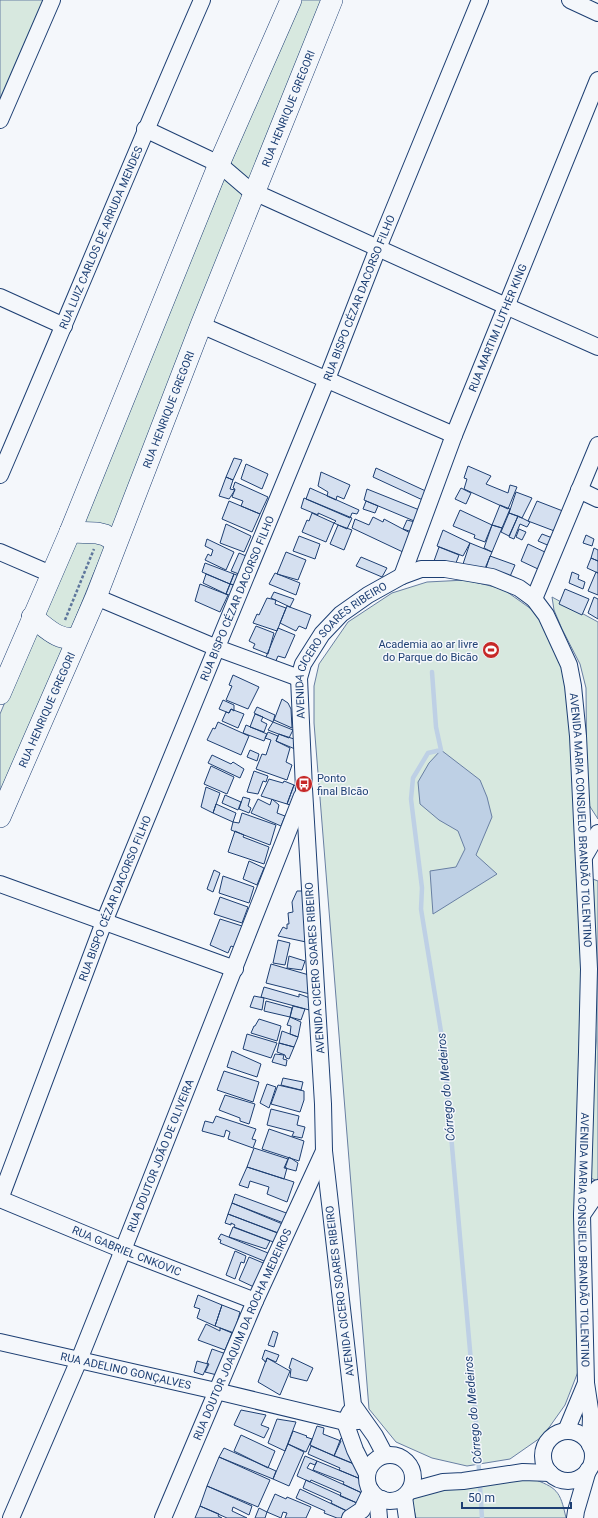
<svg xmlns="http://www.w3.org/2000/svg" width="598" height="1518" viewBox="0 0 598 1518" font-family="Roboto,sans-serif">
<rect width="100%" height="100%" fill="#f4f7fb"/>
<path fill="#d7e8df" stroke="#687fa3" d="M0 0H44L0 102Z
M299 0H339L93 575 0 805V714Z
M466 580 503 589 534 611 549 629 565 665 575 732 583 1008 581 1364 565 1405 543 1436 510 1459 467 1466 432 1458 396 1442 369 1409 314 723V686L319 664 348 622 392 593 427 582Z
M552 597 598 622V819L587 802 586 688 580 664 562 629 554 610Z
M590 878 598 881V1178L597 1181 589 1177 596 1041Z
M531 1478C557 1488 560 1490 566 1518H416L411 1498 442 1490Z"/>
<path fill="#bed0e5" stroke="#687fa3" d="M441 750 480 780 487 797 492 817 476 855 497 874 433 914 430 871 456 867 465 849 458 831 439 820 420 804 418 782 429 763Z"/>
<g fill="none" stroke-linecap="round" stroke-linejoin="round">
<path stroke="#bed0e5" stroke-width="4.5" d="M432 672 436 727 441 750 428 753 413 778 411 799 422 888 421 909 443 1044 475 1407 482 1518"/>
</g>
<path fill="#d5e0f0" stroke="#1d3f73" d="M234 458 242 460 233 480 226 477Z
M246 464 268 474 262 489 241 479Z
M468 466 491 476 486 484 508 493 510 485 517 487 508 509 464 489 467 479 464 478Z
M376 468 430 493 427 502 373 477Z
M321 472 350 485 344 499 337 496 336 500 327 496 328 492 318 486Z
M226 477 233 480 230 489 235 490 229 499 219 496Z
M235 482 268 497 260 514 241 506 243 501 232 497 235 489 233 488Z
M310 488 359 510 357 514 352 513 350 518 306 499Z
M461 488 471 493 466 504 455 499Z
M367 489 422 511 419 523 364 500Z
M516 492 532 498 522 518 509 513Z
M304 498 352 518 347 529 334 523 336 521 318 513V515L301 508Z
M229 501 260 514 252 532 222 519Z
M366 501 378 506 375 513 363 509Z
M537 501 568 513 557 532 528 521Z
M500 505 510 509 502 528 492 525Z
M460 510 492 525 485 542 474 538 475 535 453 526Z
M312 513 334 523 326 542 302 532 307 520 309 521Z
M509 513 518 516 509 536 501 532Z
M518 516 530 522 527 527 520 524 514 539 509 537Z
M373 517 383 522 384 519 414 535 405 553 352 528 355 519 369 525Z
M407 520 419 523 415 533 403 529Z
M226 524 251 536 244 552 220 543Z
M338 525 352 530 344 550 330 544Z
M492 525 502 528 492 552 484 548Z
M519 529 526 532 522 540 516 537Z
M443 530 470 543 463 556 437 546Z
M542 534 555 539 552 547 538 541Z
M586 535 594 539 592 546 583 543Z
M299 536 320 544 315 559 293 551Z
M207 539 234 552 226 570 205 560 208 554 211 556 213 550 205 546Z
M470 543 492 552 483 573 461 570Z
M528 544 547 553 538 569 521 561Z
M439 547 459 555 454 568 434 561Z
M594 548 598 550V561L591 558Z
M286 552 306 560 298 580 277 574Z
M239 553 251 558 244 576 231 571Z
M490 556 515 565 508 581 484 574Z
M361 557 387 568 382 577 356 566Z
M591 558 598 561V573L587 568Z
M205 563 234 574 230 584 202 572Z
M572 572 579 575 578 579 585 582 583 589 569 583Z
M596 572 598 573V595L588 591Z
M275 573 300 583 296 595 269 584Z
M206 574 230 584 226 594 203 583Z
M234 574 244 578 240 586 230 584Z
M200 584 228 595 220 612 195 601Z
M230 584 240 587 236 597 226 594Z
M565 589 589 599 582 615 559 604Z
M274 592 294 599 290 607 271 598Z
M594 597 598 599V619L588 613Z
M267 598 276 600 275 604 286 608 277 631 253 623 257 614 259 615Z
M287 606 311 615 306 629 299 626 296 631 280 623Z
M256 626 274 633 268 654 253 648 255 644 249 641Z
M278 628 295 635 285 658 278 656 275 663 266 657Z
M233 675 259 687 248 709 226 700 232 686 229 685Z
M282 699 288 703 291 709 292 728 274 720Z
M223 700 234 705V711L231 709 229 713 219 709Z
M257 707 275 715 273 722 254 713Z
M231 709 244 714 238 728 222 721 226 712 229 713Z
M255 714 263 717 261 721 267 724 264 732 250 727Z
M218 722 249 736 241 755 207 740 213 728 215 729Z
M273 722 293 730 289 738 268 730Z
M246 725 267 734 264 741 243 733Z
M268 732 278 736 276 741 290 748 286 762 292 765 287 780 256 769 262 754 266 755 271 740 265 738Z
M279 734 294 739 295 749 276 741Z
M250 750 259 754 257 761 247 757Z
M212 755 231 764 233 762 244 769 240 778 208 763Z
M211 766 234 777 227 794 204 784Z
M254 771 268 776 266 782 263 781 258 794 247 792Z
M269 779 283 783 284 781 294 785 287 804 261 796Z
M294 785 302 789 296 807 287 804Z
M206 787 220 793 213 813 201 807Z
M225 795 241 802 238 810 222 803Z
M243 797 250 799 248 806 251 808 249 813 239 809Z
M258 799 270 805 272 799 279 805 277 813 285 816 281 826 251 813Z
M216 804 236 813 233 822 213 813Z
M242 813 276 825 270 845 231 830 233 822 239 823Z
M235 831 244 835 243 837 269 847 264 864 228 852Z
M249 861 264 868 257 885 243 879Z
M214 870 220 873 213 892 207 889Z
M223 876 254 887 249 903 219 893Z
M297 891H305L306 942 278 936 283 927 287 929V924H289L288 913 293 912 292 902Z
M220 897 248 907 242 923 214 914Z
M220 919 242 926 236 948 231 946 228 953 210 945Z
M278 940 290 943 285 965 273 963Z
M289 956 305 961 302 970 287 968Z
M271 964 309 975 310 994 266 983Z
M264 987 299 997V994L310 998 313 1011 261 997Z
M254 996 264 998 262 1010 250 1007Z
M266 1001 292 1008 290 1017 264 1011Z
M293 1006 305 1009 301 1020 290 1017Z
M290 1017 301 1022 298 1037 290 1034 291 1026 287 1025Z
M259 1019 281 1026 277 1041 251 1033 254 1026H255Z
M282 1031 298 1037 294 1047 279 1043Z
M247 1034 277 1043 271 1058 243 1049Z
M279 1043 294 1047 289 1059 286 1058 285 1055 277 1052Z
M232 1051 261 1064 257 1077 227 1067Z
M275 1054 284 1055 283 1059 287 1060 286 1066 272 1062Z
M224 1071 259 1082 253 1102 217 1090Z
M283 1078 303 1082 301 1090 281 1085Z
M267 1084 276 1087 269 1108 260 1103Z
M278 1085 304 1091V1100L300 1112 271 1104Z
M225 1095 255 1104 249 1124 240 1121V1118L219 1110Z
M271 1109 299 1116 297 1125 305 1127 302 1138 292 1136 294 1132 267 1125Z
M216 1116 256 1129 252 1139 256 1140 253 1148 228 1139 230 1132 226 1130 224 1137 202 1131 205 1121 213 1123Z
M269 1129 304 1141 299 1161 262 1149Z
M254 1148 288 1159 284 1168H287L284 1179 247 1167Z
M289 1157 298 1163 296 1171 285 1168Z
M247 1167 294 1182 287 1202 267 1194 269 1187 250 1181 248 1188 239 1185Z
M235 1194 289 1214 286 1224 232 1203Z
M232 1203 285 1225 281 1234 228 1214Z
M228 1214 280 1234 276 1243 234 1227 235 1225 231 1223V1225L225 1223Z
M233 1227 270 1241 266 1249 229 1237Z
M221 1234 273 1255 269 1263 220 1243 221 1240 218 1239Z
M235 1251 246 1256 244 1263 241 1262 235 1279 226 1275Z
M249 1257 268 1265 254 1287 239 1280Z
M198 1295 222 1305 215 1326 197 1318 200 1309 194 1307Z
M222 1305 240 1312 234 1333 215 1326Z
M206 1324 220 1331V1328L232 1333 225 1350 198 1340Z
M273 1331 278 1333 274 1347 268 1345Z
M212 1349 229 1355 221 1376 205 1372 209 1364 207 1363Z
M265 1350 279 1355 276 1362 267 1358 266 1362 264 1361V1360L262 1359Z
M267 1358 290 1371 280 1395 258 1382Z
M292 1358 313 1368 307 1381 290 1377 291 1369 289 1368Z
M197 1361 208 1364 203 1375 194 1372Z
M241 1410 266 1415 261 1425 269 1428 264 1438 234 1425Z
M277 1419 296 1422 285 1451 268 1443Z
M317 1426 324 1428 323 1434 341 1441 334 1456 310 1445Z
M293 1431 307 1436 306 1437 312 1439 306 1452 288 1444Z
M241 1435 275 1451 268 1468 234 1451Z
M341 1438 344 1441 359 1466 334 1456Z
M288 1444 304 1452 289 1486 273 1479Z
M311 1446 359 1466 363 1480 339 1470 340 1468 308 1454Z
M224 1448 276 1471 273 1479 219 1457Z
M305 1456 317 1461 315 1465 310 1463 307 1468 362 1493 357 1503 340 1496 341 1493 311 1480 310 1482 297 1476Z
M219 1457 270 1480 258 1507 207 1486Z
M317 1461 363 1480 362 1493 343 1484 344 1482 313 1470Z
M306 1480 357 1503 349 1512 331 1503 332 1501 303 1488Z
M207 1486 252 1506 249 1515 233 1507 232 1511 247 1518H227L200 1506Z
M300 1489 349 1512 343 1518H337L324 1513 325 1511 296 1498Z
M275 1494 286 1499 287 1497 311 1507 306 1518H285L287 1513 283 1512 281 1518 267 1512Z
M200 1506 219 1514 218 1516 222 1518H195Z
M259 1508 267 1512 265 1518H255Z"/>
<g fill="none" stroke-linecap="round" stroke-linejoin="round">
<g stroke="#1d3f73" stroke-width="18">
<g id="minor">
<path d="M570 0 598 13"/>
<path d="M0 120 52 0"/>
<path d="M145 129 219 164 247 188 254 192 506 306 598 347"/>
<path d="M0 297 64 326"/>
<path d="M201 325 454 435"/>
<path id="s1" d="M0 475C68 317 133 158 202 0"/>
<path d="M579 490 598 499"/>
<path d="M0 552 51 574"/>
<path id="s2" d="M402 576 454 435 598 80"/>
<path d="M96 597 217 648 299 678"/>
<path d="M534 599 598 445"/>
<path d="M584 857 598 833"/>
<path d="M0 884 235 969"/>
<path id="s3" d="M0 1199 104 922 327 379 378 248 480 0"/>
<path id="s4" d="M0 1199 123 1250 255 1301"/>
<path d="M582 1215 593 1199 598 1188"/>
<path id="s5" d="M0 1342 216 1391 345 1422 358 1421 362 1419"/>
<path d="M350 1412 345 1422 355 1450 367 1474"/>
<path d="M566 1431 586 1383"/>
<circle cx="568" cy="1456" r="25"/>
<path id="s6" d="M385 1455 375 1436 353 1405 324 1151 323 1104 304 789 299 678 303 664 322 634 341 614 368 595 402 576 421 569H445L492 577 519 588 534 599 546 615 569 665 573 686 578 736 589 969 587 1052 582 1215 586 1383 591 1416 590 1445"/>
<circle cx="390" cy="1478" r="23"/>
<path d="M410 1491 443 1482 463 1481 523 1472 550 1473"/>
<path d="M404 1497 407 1518"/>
<path id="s7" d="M11 1518 79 1360 123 1250 302 796"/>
<path id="s8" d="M163 1518 255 1301 324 1151"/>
<path d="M350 1518 362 1510 371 1491"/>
<path d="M379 1518 378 1506 382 1499"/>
<path d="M575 1518 576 1511 588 1470"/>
</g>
</g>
<g stroke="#1d3f73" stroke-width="22">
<g id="major">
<path d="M70 532 97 533 105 535 116 542"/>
<path d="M32 617C47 628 57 641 77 638"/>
<path d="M0 694 70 532 219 164 291 0"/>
<path id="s9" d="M0 817 96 597 201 325 332 0"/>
</g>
</g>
<path stroke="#5e769c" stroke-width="2.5" stroke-dasharray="3 2" stroke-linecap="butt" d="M65 620 94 549"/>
<use href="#minor" stroke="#f4f7fb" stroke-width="16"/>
<use href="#major" stroke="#f4f7fb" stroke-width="21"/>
</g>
<defs>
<g id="stadium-disc" transform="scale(0.9)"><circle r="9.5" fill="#c62828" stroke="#f4f7fb"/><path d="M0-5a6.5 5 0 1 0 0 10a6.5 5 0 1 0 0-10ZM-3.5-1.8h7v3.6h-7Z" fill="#fff"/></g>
<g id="bus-disc" transform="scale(0.9)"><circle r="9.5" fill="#c62828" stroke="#f4f7fb"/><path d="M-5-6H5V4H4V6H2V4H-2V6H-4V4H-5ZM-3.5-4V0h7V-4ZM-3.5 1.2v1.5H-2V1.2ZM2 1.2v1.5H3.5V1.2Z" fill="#fff"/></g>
</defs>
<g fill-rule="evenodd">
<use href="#stadium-disc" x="491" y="650"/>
<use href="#bus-disc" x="304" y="784"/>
</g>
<g text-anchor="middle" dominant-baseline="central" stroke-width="3" stroke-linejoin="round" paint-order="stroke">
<g font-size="11" fill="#1d3f73" stroke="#f4f7fb">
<text stroke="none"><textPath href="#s9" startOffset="765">RUA HENRIQUE GREGORI</textPath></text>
<text stroke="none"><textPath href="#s1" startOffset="258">RUA LUIZ CARLOS DE ARRUDA MENDES</textPath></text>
<text stroke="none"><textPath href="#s3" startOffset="970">RUA BISPO CÉZAR DACORSO FILHO</textPath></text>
<text stroke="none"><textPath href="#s2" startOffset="266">RUA MARTIM LUTHER KING</textPath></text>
<text stroke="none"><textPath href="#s9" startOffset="441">RUA HENRIQUE GREGORI</textPath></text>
<text stroke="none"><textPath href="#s3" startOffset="646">RUA BISPO CÉZAR DACORSO FILHO</textPath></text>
<text stroke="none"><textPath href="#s6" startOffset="834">AVENIDA CICERO SOARES RIBEIRO</textPath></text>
<text stroke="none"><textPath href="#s9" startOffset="117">RUA HENRIQUE GREGORI</textPath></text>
<text stroke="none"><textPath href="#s6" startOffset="1309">AVENIDA MARIA CONSUELO BRANDÃO TOLENTINO</textPath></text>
<text stroke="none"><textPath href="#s3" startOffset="322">RUA BISPO CÉZAR DACORSO FILHO</textPath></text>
<text transform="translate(315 968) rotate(-94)">AVENIDA CICERO SOARES RIBEIRO</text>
<text stroke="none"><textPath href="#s7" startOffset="392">RUA DOUTOR JOÃO DE OLIVEIRA</textPath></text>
<text stroke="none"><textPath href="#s6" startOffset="1729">AVENIDA MARIA CONSUELO BRANDÃO TOLENTINO</textPath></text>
<text stroke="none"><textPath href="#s4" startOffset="137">RUA GABRIEL CNKOVIC</textPath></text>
<text transform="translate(340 1291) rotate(-97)">AVENIDA CICERO SOARES RIBEIRO</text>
<text stroke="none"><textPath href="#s8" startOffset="200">RUA DOUTOR JOAQUIM DA ROCHA MEDEIROS</textPath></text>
<text stroke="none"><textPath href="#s5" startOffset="129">RUA ADELINO GONÇALVES</textPath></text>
</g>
<g font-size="11" fill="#1d3f73" stroke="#f4f7fb" text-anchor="end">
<text x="478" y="644">Academia ao ar livre<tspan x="478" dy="13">do Parque do Bicão</tspan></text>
<text x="317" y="778" text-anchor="start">Ponto<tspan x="317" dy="13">final BIcão</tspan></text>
</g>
<g font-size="12" font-style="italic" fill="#1d3f73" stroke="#f4f7fb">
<text transform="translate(446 1087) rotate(-95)">Córrego do Medeiros</text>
<text transform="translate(473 1410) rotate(-95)">Córrego do Medeiros</text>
</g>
</g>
<path d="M462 1502v6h109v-6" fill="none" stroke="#1d3f73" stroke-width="2"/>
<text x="468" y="1502" font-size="12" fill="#1d3f73" stroke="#f4f7fb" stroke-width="3" paint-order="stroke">50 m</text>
</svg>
